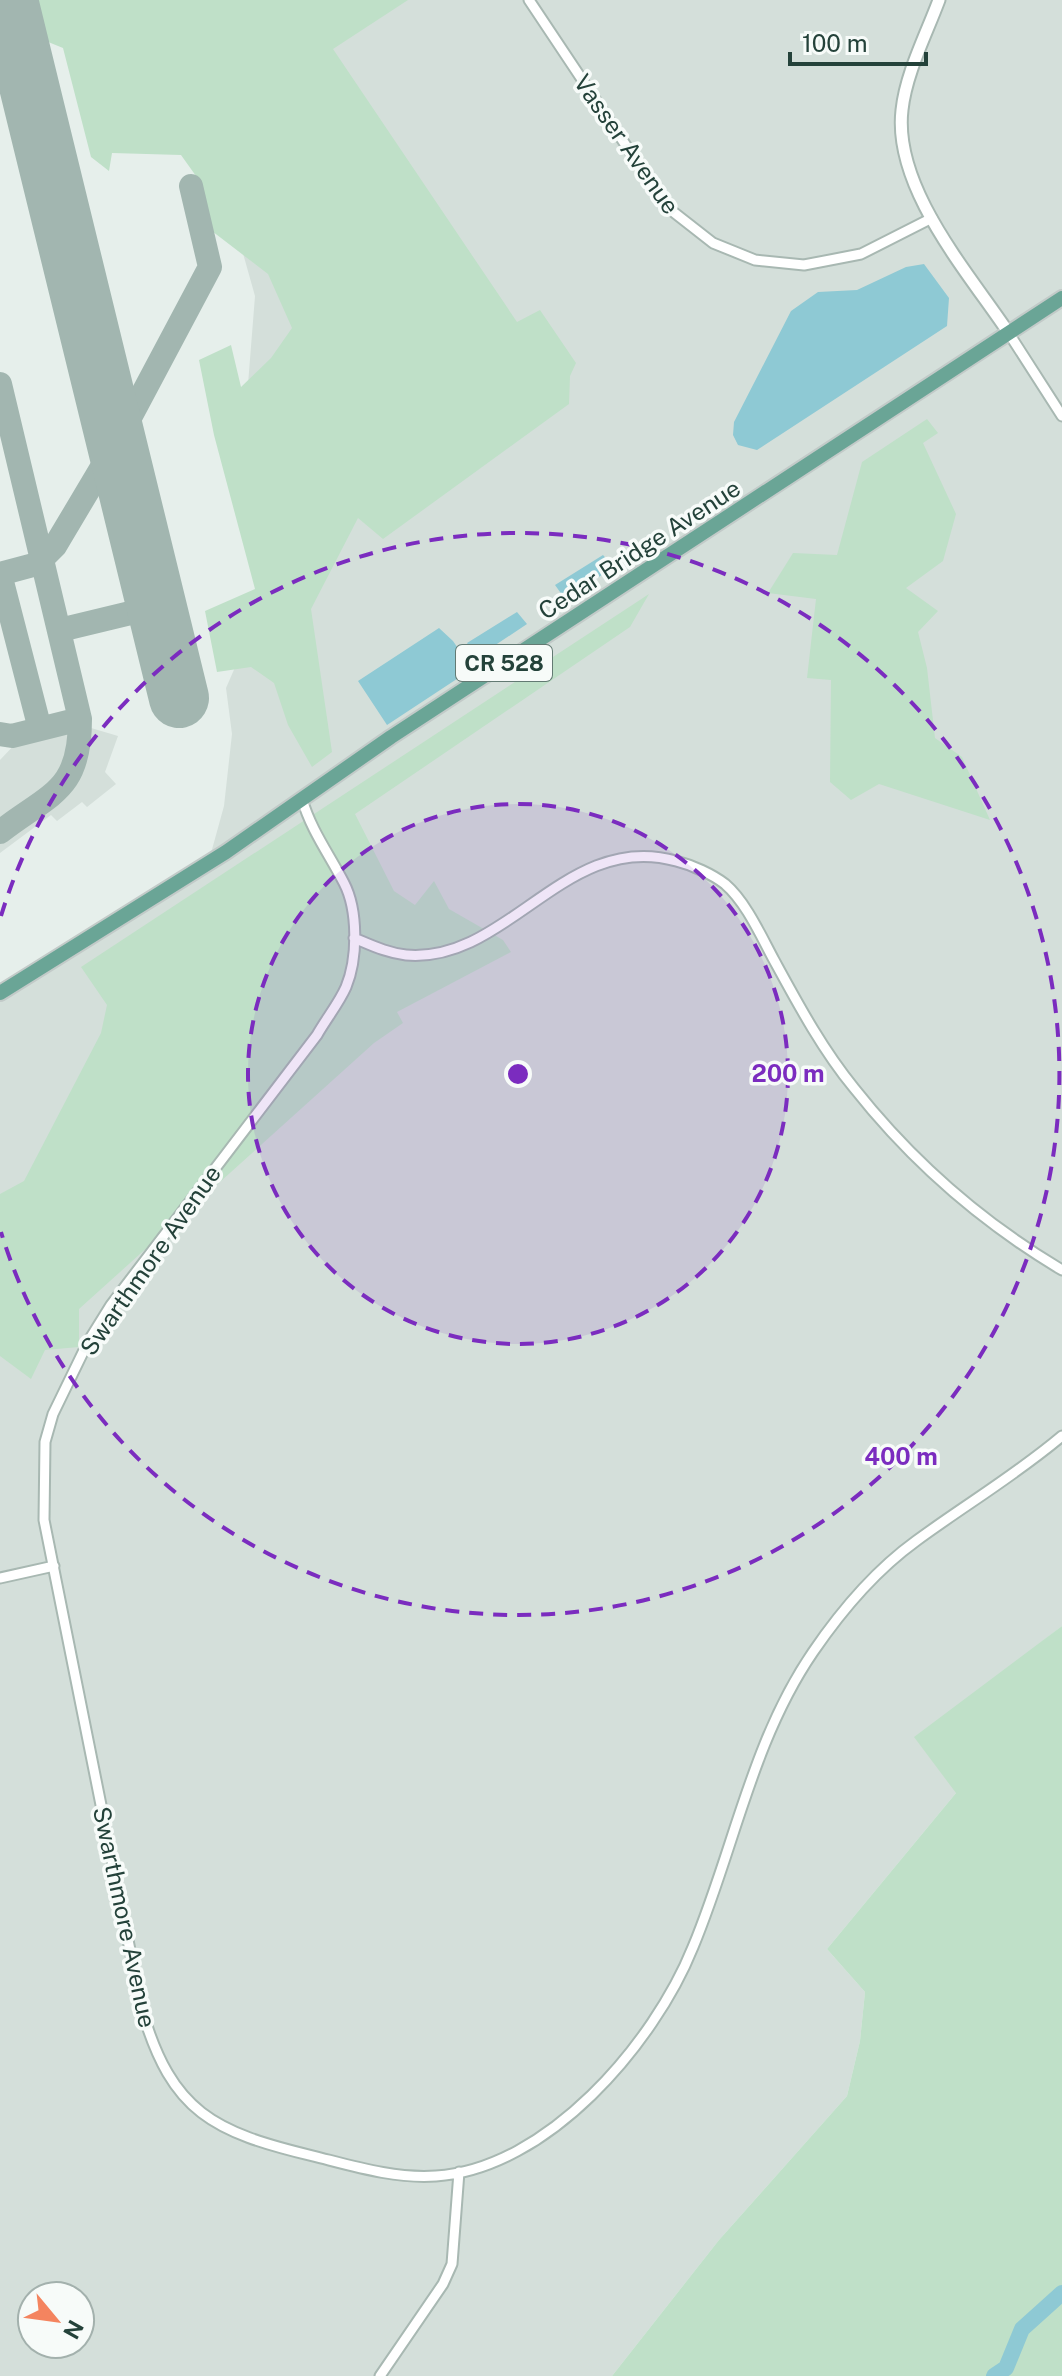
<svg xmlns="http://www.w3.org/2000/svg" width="1062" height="2376" viewBox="0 0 1062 2376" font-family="'Public Sans',sans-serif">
<rect width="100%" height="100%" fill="#e6efeb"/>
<path fill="#d4dfda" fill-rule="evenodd" d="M105 0H1062V1626L1039 1644 956 1793 827 1949 865 1992 860 2041 847 2096 719 2240 612 2376H0V994L208 864 224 806 232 734 226 688 254 624 265 557 247 397 255 296 226 193ZM32 2296H80V2344H32Z
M81 725 118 736 105 772 116 784 87 807 82 802 57 821 51 815 0 853V760L18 741Z"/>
<path fill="#bfe0c8" d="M26 0H408L333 49 517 322 540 310 576 363 570 376 569 404 383 539 358 518 311 609 332 752 312 767 288 725 274 683 251 667 217 672 205 611 255 589 214 435 199 360 231 345 241 387 271 358 292 328 268 274 208 228 201 183 181 155 112 153 109 171 91 157 63 48 36 37Z
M927 419 938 433 923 443 956 514 943 561 906 588 938 611 918 632 927 668 935 738 962 757 990 820 879 784 851 800 830 782 831 680 807 678 816 599 768 593 793 553 837 555 862 462Z
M649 594 630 627 355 814 394 891 415 905 434 881 449 909 503 940 511 952 397 1012 403 1023 374 1043 79 1309V1347L45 1350 31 1379 0 1356V1194L24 1181 101 1033 107 1005 81 967Z
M1062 1626V2376H612L719 2240 847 2096 860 2041 865 1992 827 1949 956 1793 914 1737Z"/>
<path fill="#8ec9d4" d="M924 264 949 298 947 326 757 450 738 445 733 435 734 422 791 311 818 292 857 290 906 267Z
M603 555 614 567 565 599 555 585Z
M517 612 527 624 476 658 467 643Z
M439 628 453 641 472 669 387 725 358 681Z"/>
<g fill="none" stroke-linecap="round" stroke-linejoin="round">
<path stroke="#8ec9d4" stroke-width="16" d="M994 2376 1006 2368 1022 2329 1062 2293"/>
<path stroke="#a2b6b0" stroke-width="24" d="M0 80 26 73
M0 384 80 719C80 792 50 793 0 832
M0 574 37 564 55 546 117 442 210 267 191 186
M0 574 40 729
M60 630 147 609 154 596
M0 734 12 736 80 719"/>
<path stroke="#a2b6b0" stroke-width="60" d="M8 0 179 698"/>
<g stroke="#a8b8b2" stroke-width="13">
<path id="minor" d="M529 0 667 207 713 243 755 260 804 265 861 254 932 218
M1008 332 1062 416
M302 799C311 830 329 854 344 883 358 910 358 958 346 987 339 1003 326 1019 317 1035L111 1305 88 1342 53 1414 45 1442 44 1520 142 2010C172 2113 214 2132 313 2156 353 2166 395 2179 436 2176 547 2169 654 2044 693 1947 734 1849 752 1741 813 1652 841 1611 876 1570 916 1541 965 1505 1016 1475 1062 1436
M354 938C371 945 387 953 406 955 507 964 566 830 676 861 692 865 712 874 725 884 746 902 761 936 774 960 798 1004 822 1049 854 1088 911 1160 983 1223 1062 1270
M0 1578 54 1566
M380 2376 443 2284 452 2264 459 2172"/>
</g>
<g stroke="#a8b8b2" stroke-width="15">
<path id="tertiary" d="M939 0C926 35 906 73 902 110 893 187 967 271 1008 332"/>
</g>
<g stroke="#c2cac8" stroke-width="18">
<path id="primary" d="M0 993 226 852 391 737 1062 298"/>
</g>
<use href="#minor" stroke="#fff" stroke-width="9"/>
<use href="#tertiary" stroke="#fff" stroke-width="11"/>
<use href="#primary" stroke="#6aa596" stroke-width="14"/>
</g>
<circle cx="518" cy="1074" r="270" fill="#7b2cbf" fill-opacity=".12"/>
<g fill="none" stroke="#7b2cbf" stroke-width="4" stroke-dasharray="14 10">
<circle cx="518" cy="1074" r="270"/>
<path d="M1 916A541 541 0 1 1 1 1232"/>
</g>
<g text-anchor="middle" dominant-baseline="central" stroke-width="7" stroke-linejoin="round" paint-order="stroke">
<rect fill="#f7fbf9" stroke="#637a73" stroke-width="2" x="456" y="645" width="96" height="36" rx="6"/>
<g font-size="22" font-weight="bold" fill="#24423a">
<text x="504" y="663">CR 528</text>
</g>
<g font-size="24" fill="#24423a" stroke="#f7fbf9">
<text transform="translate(627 144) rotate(55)">Vasser Avenue</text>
<text transform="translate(639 549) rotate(-33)">Cedar Bridge Avenue</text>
<text transform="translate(150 1260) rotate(-55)">Swarthmore Avenue</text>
<text transform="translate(125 1917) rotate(78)">Swarthmore Avenue</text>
</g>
</g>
<circle cx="518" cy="1074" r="12" fill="#7b2cbf" stroke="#f7fbf9" stroke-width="4"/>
<g font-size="24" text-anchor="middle" font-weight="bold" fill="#7b2cbf" stroke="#f7fbf9" stroke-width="7" stroke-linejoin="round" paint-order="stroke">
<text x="788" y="1082">200 m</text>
<text x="901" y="1465">400 m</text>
</g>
<g transform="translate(56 2320) rotate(119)"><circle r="38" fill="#f7fbf9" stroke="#a3b1ad" stroke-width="2"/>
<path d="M0-6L14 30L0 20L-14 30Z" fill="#f4845f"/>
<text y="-12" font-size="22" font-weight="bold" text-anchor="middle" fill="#24423a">N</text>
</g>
<path d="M790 52v12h136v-12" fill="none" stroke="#24423a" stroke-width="4"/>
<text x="802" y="52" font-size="24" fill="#24423a" stroke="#f7fbf9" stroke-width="6" paint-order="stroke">100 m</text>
</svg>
